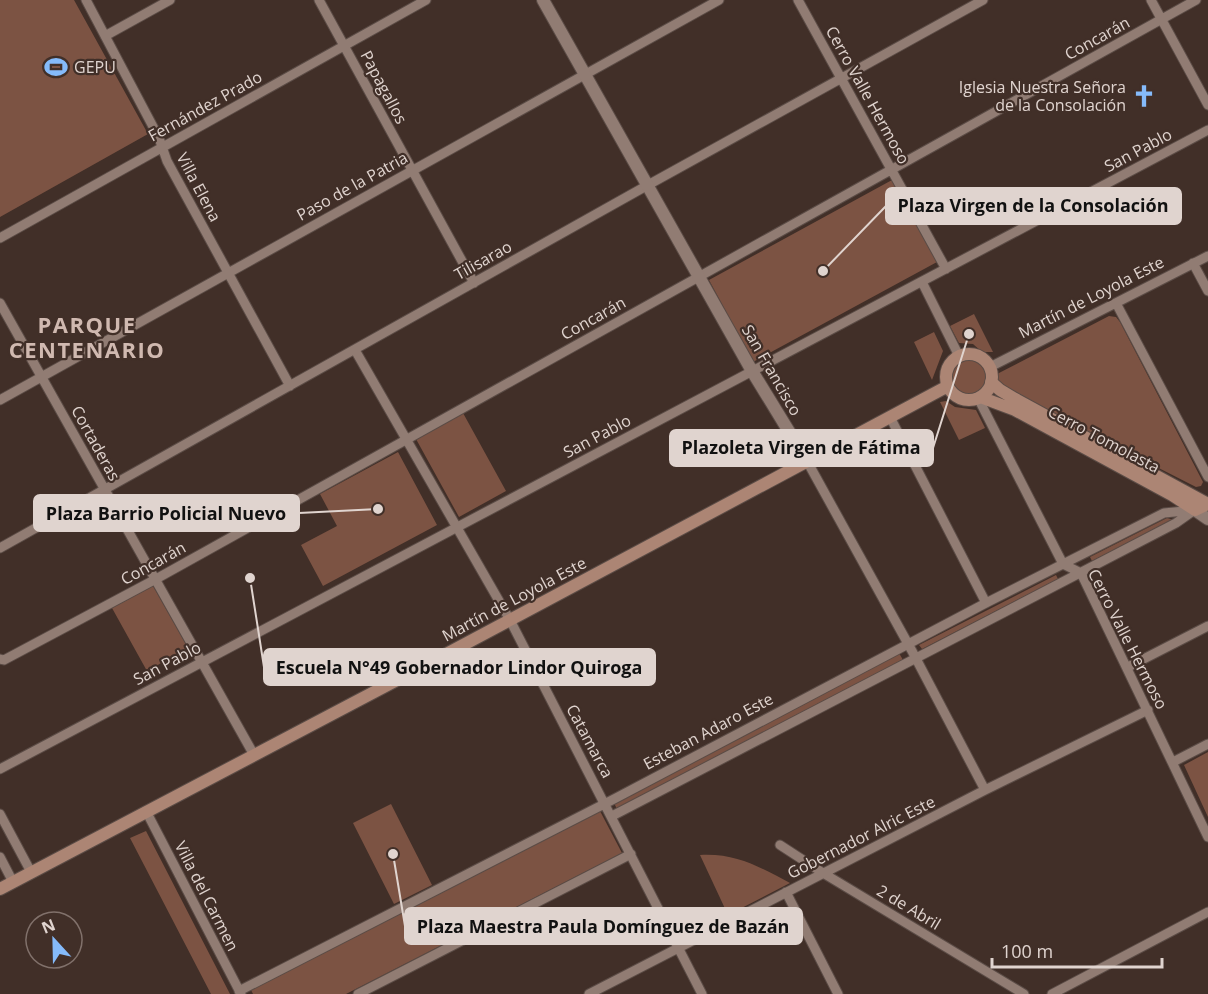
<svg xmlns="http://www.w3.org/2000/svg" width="1208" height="994" viewBox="0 0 1208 994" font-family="'Open Sans',sans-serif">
<rect width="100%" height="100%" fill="#412f28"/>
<path fill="#7c5343" d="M0 0H74L148 134 0 217Z
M892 180 937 262 753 362 709 280Z
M974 314 993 352H982L973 344 959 343 950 326Z
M1109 316 1116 317 1120 322 1203 482 1201 486 1196 487 1003 389 997 383V374Z
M934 332 943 351 932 380 914 342Z
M950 377a18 18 0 1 1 36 0a18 18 0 1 1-36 0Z
M946 401 955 407 976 410 985 428 959 440 940 402Z
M463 413 506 491 459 517 416 439Z
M398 452 437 525 323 586 301 545 337 526 320 494Z
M1167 518 1174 520 1092 561 1090 557Z
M1056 575 1058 579 922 649 919 645Z
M153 586 188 648 147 671 112 608Z
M899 653 903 660 617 809 614 803Z
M1208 752V817L1184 765Z
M391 804 432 885 394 904 353 823Z
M600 811 622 853 346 994H253L251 990Z
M146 831 230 994H211L130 838Z
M700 855C737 853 759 867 790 883L728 915Z"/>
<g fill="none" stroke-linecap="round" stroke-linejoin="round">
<g stroke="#5b4c46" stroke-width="11">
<path id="minor" d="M86 0 159 138 167 161 290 386
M319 0 474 283
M798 0 946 269
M1151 0 1208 105
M105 36 170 0
M0 238 426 0
M1193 263 1208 291
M922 282 959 356
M0 303 254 755
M1116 303 1208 477
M355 350 510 620 702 994
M990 367 1208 256
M978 398 1063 564 1081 573 1208 837
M0 400 719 0
M890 417 986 603
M807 461 912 651 985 790
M0 548 648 185 983 0
M0 659 4 660 156 579 1196 0
M1128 667 1208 626
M1173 762 1208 744
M0 769 1208 130
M146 811 241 994
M0 814 31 872
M612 816 1176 523 1193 511
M780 845 823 873 1024 994
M0 857 13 882
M786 892 838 994
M239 991 616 798 986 603 1164 513 1195 510
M358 994 631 854
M589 994 985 790 1148 710
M1052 994 1208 912"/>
</g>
<g stroke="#5b4c46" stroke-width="14">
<path id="tertiary" d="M543 0 752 371 807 461
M1195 510 1208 519"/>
</g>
<g stroke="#5b4c46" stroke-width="14">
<path id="secondary" d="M946 377a23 23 0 1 1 46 0a23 23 0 1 1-46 0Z
M991 382 1000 390 1017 400 1208 504
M980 397 1015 410 1172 495 1195 510 1208 504
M0 889 435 660 948 386"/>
</g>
<use href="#minor" stroke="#917c73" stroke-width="9"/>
<use href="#tertiary" stroke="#917c73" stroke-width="12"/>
<use href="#secondary" stroke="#ac8574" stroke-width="12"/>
</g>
<defs>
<g id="stadium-bare" transform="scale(1.8)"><path d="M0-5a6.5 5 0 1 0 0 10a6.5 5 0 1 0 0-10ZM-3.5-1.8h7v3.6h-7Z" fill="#85bbfb" stroke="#412f28" stroke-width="2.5" paint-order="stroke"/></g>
<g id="church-bare" transform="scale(1.8)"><path d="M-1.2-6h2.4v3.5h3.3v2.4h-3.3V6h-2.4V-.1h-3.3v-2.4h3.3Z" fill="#85bbfb" stroke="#412f28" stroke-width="2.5" paint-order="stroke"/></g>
</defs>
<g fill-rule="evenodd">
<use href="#stadium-bare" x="56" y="67"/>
<use href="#church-bare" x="1144" y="96"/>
</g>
<g text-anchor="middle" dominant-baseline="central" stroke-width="4.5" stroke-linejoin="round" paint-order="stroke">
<g font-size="16" fill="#e0d4cf" stroke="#412f28">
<text transform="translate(1097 38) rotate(-29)">Concarán</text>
<text transform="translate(384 87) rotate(62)">Papagallos</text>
<text transform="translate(868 95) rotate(61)">Cerro Valle Hermoso</text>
<text transform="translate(205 106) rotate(-29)">Fernández Prado</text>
<text transform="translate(1138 150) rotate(-28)">San Pablo</text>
<text transform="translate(352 186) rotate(-29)">Paso de la Patria</text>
<text transform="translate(199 187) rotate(62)">Villa Elena</text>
<text transform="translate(483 260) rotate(-29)">Tilisarao</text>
<text transform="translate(1091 297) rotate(-27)">Martín de Loyola Este</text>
<text transform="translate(593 318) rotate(-29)">Concarán</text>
<text transform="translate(772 370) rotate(60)">San Francisco</text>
<text transform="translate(597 436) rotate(-28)">San Pablo</text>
<text transform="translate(1104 439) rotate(28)">Cerro Tomolasta</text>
<text transform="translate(96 443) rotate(61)">Cortaderas</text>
<text transform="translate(153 563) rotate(-29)">Concarán</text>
<text transform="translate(514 599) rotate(-28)">Martín de Loyola Este</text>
<text transform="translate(1128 639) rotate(63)">Cerro Valle Hermoso</text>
<text transform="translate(167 663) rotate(-28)">San Pablo</text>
<text transform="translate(708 731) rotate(-28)">Esteban Adaro Este</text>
<text transform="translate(590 741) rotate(62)">Catamarca</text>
<text transform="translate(861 837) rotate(-27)">Gobernador Alric Este</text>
<text transform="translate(207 896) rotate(63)">Villa del Carmen</text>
<text transform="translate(909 907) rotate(31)">2 de Abril</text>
</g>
<g font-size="16" fill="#e0d4cf" stroke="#412f28" text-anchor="start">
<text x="74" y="67">GEPU</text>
<text x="1126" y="87" text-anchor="end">Iglesia Nuestra Señora<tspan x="1126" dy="18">de la Consolación</tspan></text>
</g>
<g font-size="22" font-weight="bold" letter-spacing="1.5" fill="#d0b9b0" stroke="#412f28">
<text x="87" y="324">PARQUE<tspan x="87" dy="25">CENTENARIO</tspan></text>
</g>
</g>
<path fill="none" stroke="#e0d4cf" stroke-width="2" d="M823 271L886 206M969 334L933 448M378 509L299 513M250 578L264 667M393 854L405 926"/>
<g fill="#e0d4cf" stroke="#412f28" stroke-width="2">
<circle cx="823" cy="271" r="6"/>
<circle cx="969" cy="334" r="6"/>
<circle cx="378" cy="509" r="6"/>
<circle cx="250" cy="578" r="6"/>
<circle cx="393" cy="854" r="6"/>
</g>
<g fill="#e0d4cf" stroke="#e0d4cf" stroke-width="2">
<rect x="886" y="188" width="295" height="36" rx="6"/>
<rect x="670" y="430" width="263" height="36" rx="6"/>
<rect x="34" y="495" width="265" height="36" rx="6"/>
<rect x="264" y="649" width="391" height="36" rx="6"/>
<rect x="405" y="908" width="397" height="36" rx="6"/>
</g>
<g font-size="18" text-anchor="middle" font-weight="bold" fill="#111">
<text x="1033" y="212">Plaza Virgen de la Consolación</text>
<text x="801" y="454">Plazoleta Virgen de Fátima</text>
<text x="166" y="520">Plaza Barrio Policial Nuevo</text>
<text x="459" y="674">Escuela N°49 Gobernador Lindor Quiroga</text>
<text x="603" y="933">Plaza Maestra Paula Domínguez de Bazán</text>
</g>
<g transform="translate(54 940) rotate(338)"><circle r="28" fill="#412f28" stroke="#81716b" stroke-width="1.5"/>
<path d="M0-4.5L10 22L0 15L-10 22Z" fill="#85bbfb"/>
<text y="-9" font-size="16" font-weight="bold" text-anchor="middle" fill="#e0d4cf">N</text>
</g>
<path d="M992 958v9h170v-9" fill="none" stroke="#e0d4cf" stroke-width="3"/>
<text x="1001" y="958" font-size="18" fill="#e0d4cf" stroke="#412f28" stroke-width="4.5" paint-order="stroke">100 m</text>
</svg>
